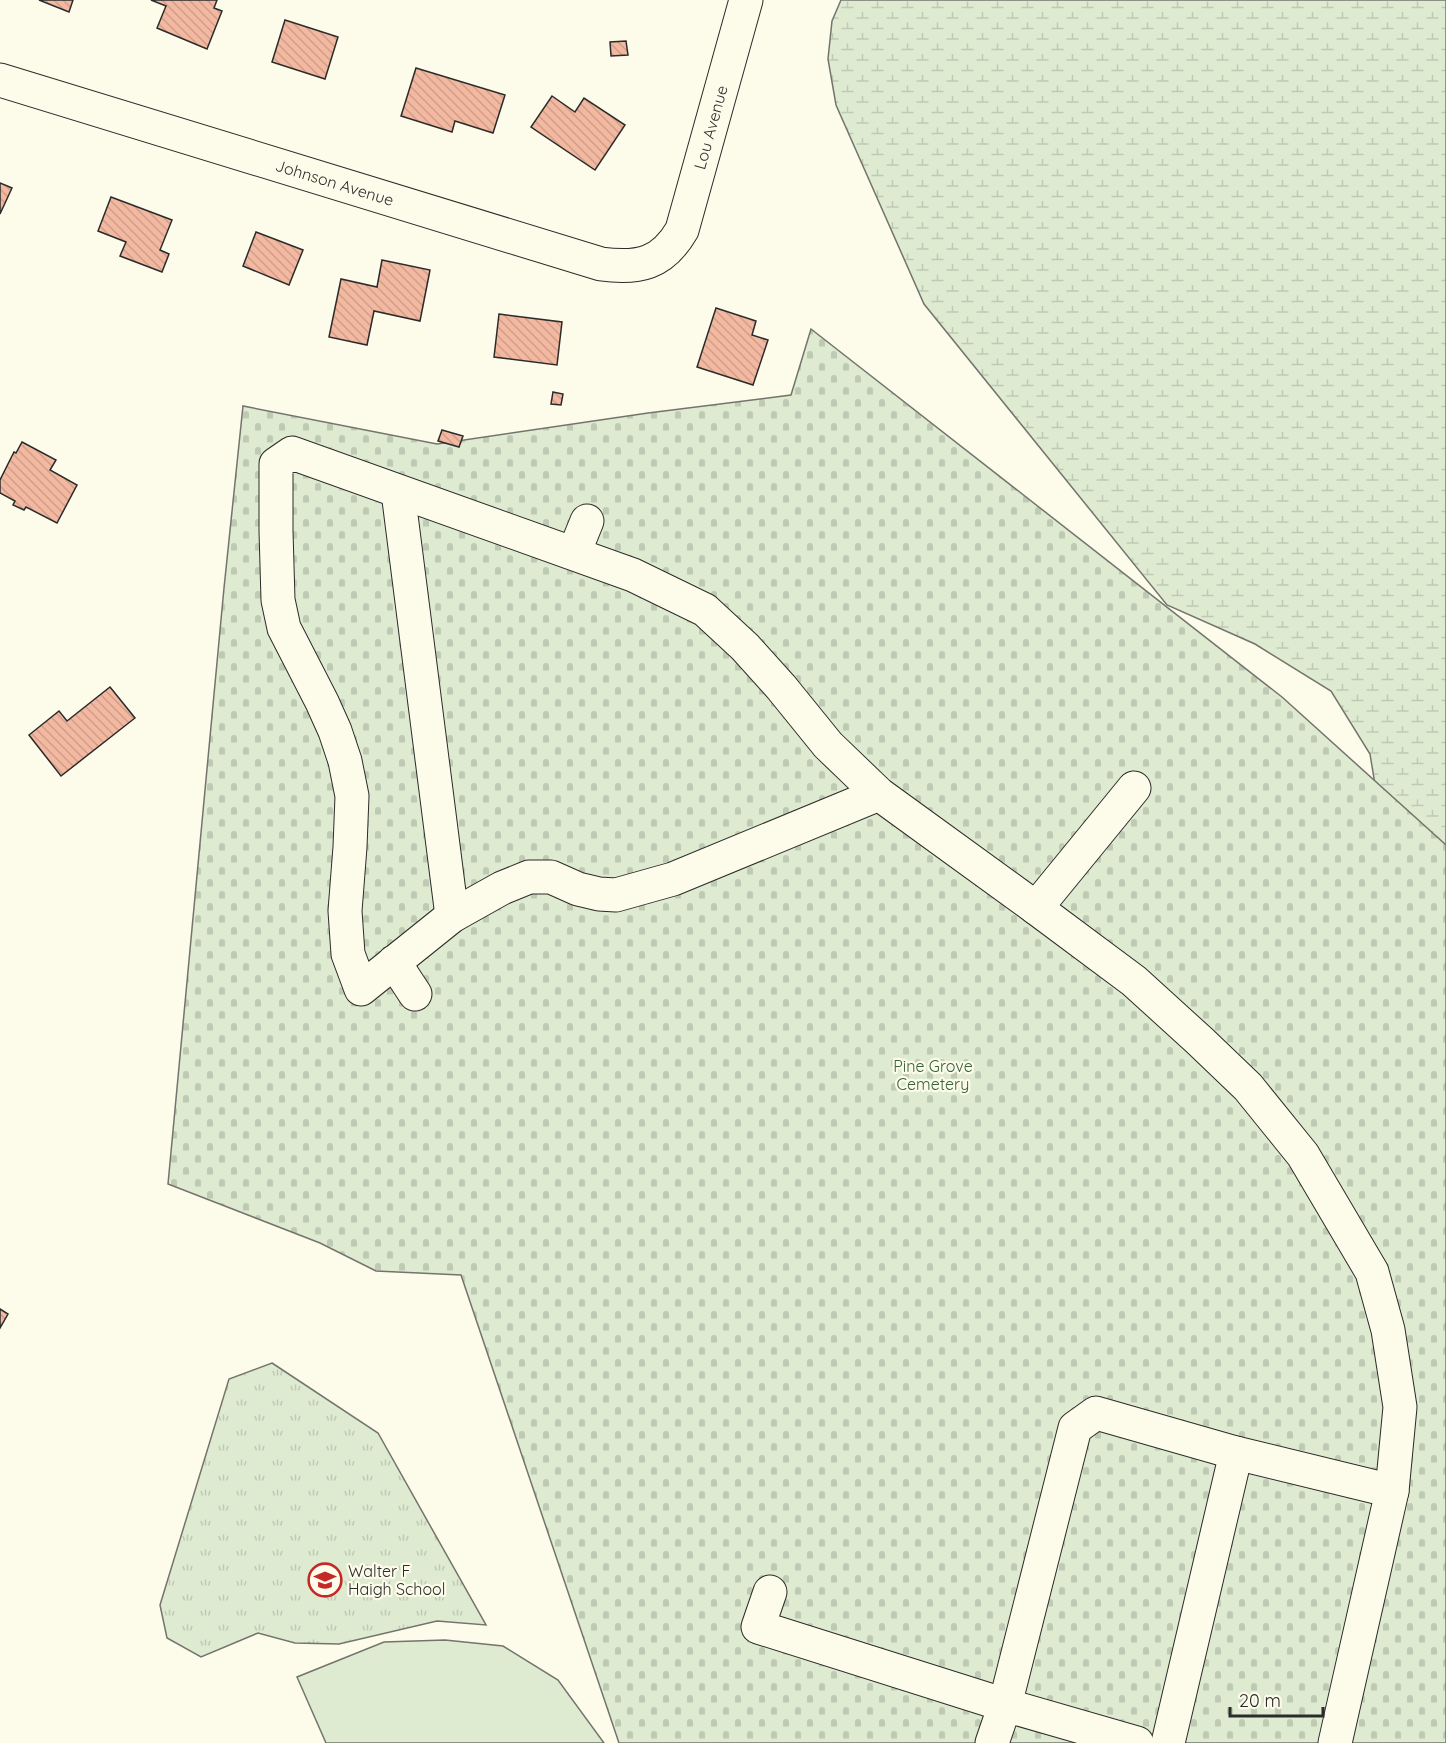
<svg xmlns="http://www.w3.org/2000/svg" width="1446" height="1743" viewBox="0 0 1446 1743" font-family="Quicksand,sans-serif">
<defs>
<pattern id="wetland-marsh" width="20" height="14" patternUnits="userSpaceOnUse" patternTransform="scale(1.5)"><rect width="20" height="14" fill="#deebd1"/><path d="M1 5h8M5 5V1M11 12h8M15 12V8" fill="none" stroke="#bfcab4"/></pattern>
<pattern id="cemetery-stones" width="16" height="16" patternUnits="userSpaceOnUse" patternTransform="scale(1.5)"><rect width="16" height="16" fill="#deebd1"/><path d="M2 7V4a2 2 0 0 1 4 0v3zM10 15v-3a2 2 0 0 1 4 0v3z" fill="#bfcab4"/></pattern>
<pattern id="park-tufts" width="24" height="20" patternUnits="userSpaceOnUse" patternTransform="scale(1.5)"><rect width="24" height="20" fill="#deebd1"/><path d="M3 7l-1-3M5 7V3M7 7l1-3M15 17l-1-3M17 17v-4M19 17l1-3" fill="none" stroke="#bfcab4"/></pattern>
<pattern id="building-back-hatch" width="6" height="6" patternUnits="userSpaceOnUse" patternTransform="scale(1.5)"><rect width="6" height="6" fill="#f2b8a0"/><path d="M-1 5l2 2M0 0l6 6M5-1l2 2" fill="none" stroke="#d09e8a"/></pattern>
</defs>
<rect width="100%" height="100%" fill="#fdfbea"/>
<path fill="#deebd1" stroke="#74746e" stroke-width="1.5" d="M445 1640 503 1646 558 1680 604 1743H326L297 1677 384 1642Z"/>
<path fill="url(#wetland-marsh)" stroke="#74746e" stroke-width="1.5" d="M841 0H1446V928L1381 821 1370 754 1331 691 1255 644 1167 605 924 304 836 105 828 59 832 21Z"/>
<path fill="url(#cemetery-stones)" stroke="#74746e" stroke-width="1.5" d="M811 329 1282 697 1446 845V1743H619L461 1275 376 1271 320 1243 168 1184 224 588 243 406 437 444 648 413 791 395Z"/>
<path fill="url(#park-tufts)" stroke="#74746e" stroke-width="1.5" d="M272 1363 378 1433 486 1625 437 1621 339 1644 295 1643 258 1633 201 1657 167 1638 160 1605 229 1379Z"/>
<path fill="url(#building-back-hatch)" stroke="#2b2b2b" stroke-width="1.5" d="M39 0H73L69 12Z
M151 0H217L214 8 222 11 207 49 157 28 166 6Z
M285 20 338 37 325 79 272 62Z
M626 41 628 55 611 56 610 42Z
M416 68 505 95 493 133 455 121 452 132 401 116Z
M552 96 575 112 584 98 625 125 595 170 531 127Z
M0 183 12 188 0 214Z
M111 197 172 220 160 250 169 254 162 272 120 256 126 242 98 231Z
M256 232 303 250 289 285 243 266Z
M382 260 430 270 420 321 374 311 367 345 329 337 341 279 377 287Z
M716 308 756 321 752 335 768 340 753 385 697 367Z
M499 314 562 322 557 365 494 357Z
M553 392 563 394 561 405 551 404Z
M442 430 463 436 459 447 438 441Z
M22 442 56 460 50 470 77 485 57 523 26 507 24 510 13 505 15 501 0 493V480L14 452 16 453Z
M110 687 135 718 61 776 29 735 59 711 67 721Z
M0 1309 8 1314 0 1328Z"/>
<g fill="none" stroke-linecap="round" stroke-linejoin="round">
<g stroke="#2b2b2b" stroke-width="35">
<g id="minor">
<path id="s1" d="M0 80 601 264C639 269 662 264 682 230L746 0"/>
<path d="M398 492 452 916"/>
<path d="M574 553 587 521"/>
<path d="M879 794 828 745 781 687 745 647 705 610 633 575 292 453 276 464V531L278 600 284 628 322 702 335 731 345 761 352 796 350 847 345 911 348 954 361 989 452 916 502 888 529 877H551L578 889 599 894 616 895 673 879 879 794 1036 908 1134 981 1200 1041 1248 1087 1303 1155 1372 1272 1388 1330 1400 1407 1392 1491"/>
<path d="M1036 908 1134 788"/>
<path d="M394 962 415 994"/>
<path d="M770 1592 758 1627 1005 1705 1137 1743"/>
<path d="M992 1743 1005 1705 1075 1428 1096 1413 1236 1453 1392 1491 1335 1743"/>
<path d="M1168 1743 1236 1453"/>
</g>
</g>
<use href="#minor" stroke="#fdfbea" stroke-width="33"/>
</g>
<defs>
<g id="school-ring" transform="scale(1.725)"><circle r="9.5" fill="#fdfbea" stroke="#c62828" stroke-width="1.5"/><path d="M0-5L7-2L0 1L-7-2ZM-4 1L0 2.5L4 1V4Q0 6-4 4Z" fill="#c62828"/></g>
</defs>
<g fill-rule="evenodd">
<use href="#school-ring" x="325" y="1580"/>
</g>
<g text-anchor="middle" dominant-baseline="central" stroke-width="4.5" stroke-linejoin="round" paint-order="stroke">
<g font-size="16" fill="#2b2b2b" stroke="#fdfbea">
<text stroke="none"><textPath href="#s1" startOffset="830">Lou Avenue</textPath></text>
<text stroke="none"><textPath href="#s1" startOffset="350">Johnson Avenue</textPath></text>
</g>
<g font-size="16" fill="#34623c" stroke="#fdfbea">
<text x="933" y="1066">Pine Grove<tspan x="933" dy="18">Cemetery</tspan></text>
</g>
<g font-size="16" fill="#2b2b2b" stroke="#fdfbea" text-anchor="start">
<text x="348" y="1571">Walter F<tspan x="348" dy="18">Haigh School</tspan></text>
</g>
</g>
<path d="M1230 1707v9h93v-9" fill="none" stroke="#2b2b2b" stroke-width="3"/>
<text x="1239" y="1707" font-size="18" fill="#2b2b2b" stroke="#fdfbea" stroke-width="4.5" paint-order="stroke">20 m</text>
</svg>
